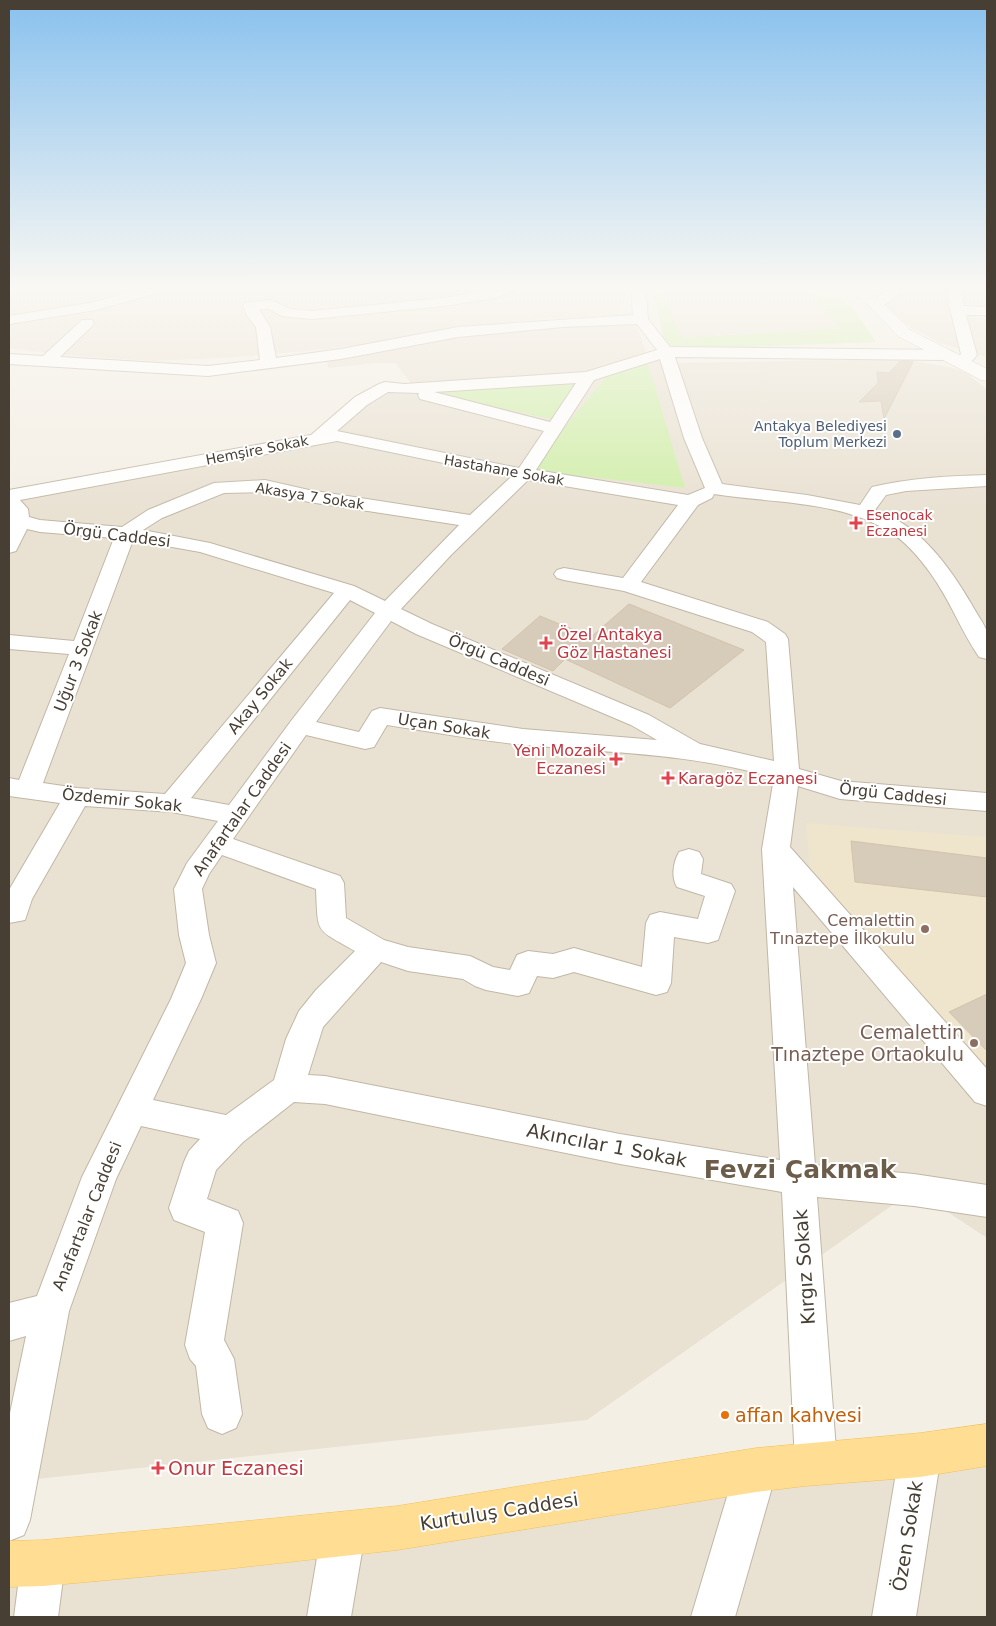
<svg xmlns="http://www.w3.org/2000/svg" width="996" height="1626" viewBox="0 0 996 1626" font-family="'DejaVu Sans',sans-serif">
<rect width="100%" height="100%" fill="#f4efe5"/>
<path fill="#e9e1d2" d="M9 286H626L623 310 616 315 538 319 328 349 238 357 153 361 65 355 9 348Z
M657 286H806L841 328 682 338Z
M865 286H987V357L940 343 899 321Z
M636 324 646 352 674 363 903 359 953 368 967 373 987 390V1238L914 1190 587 1420 9 1482V522L11 523 19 495 320 432 380 386 411 383 395 363H375L328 368 327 356 408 342 537 327Z
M987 1449V1617H9V1553L942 1452Z"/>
<path fill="#efe5cd" d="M806 823 987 837V1071L935 1014 810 869Z"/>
<path fill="#d0eea9" d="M652 286H657L682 338 840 328 806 286H828L854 310 876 342 666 350Z
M648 364 685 488 530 470 610 372Z
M576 384 552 419 424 392Z"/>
<path fill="#d7cbb9" stroke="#d3c3ab" d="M900 361 913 362 884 419 881 401 859 402 878 383 877 372 889 373Z
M629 604 744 650 670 708 565 659 553 671 502 649 540 616 591 637Z
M851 841 987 858V897L855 882Z
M987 994V1051L949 1012Z"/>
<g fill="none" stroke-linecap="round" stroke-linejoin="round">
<g stroke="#c1b7a6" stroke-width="2">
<path id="minor" d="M151 286H174L172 289 96 310 9 324V316L95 302Z
M501 286H520L518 289 494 298 444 306 312 319 282 316 269 309H259L270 327 276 358 341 349 458 327 633 315 631 286H645L648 319 670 347 947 350 953 352 955 355 953 358 947 360 675 357 702 438 722 484 807 495 860 505 872 487C910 478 949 476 987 475V486L906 491 886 495 875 510C920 525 949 566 972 605 976 613 984 623 987 632 989 639 987 651 987 659L979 657C961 631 950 600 931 574 919 557 904 539 885 529 835 500 770 503 714 494L712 498 698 505 641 582 768 622 785 634 788 639 799 769 841 781 987 793V811L840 799 798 786 790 847 987 1069V1106L975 1102 793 887 815 1165 914 1174 987 1185V1217L914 1206 817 1197 837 1463 831 1478 816 1484 801 1478 795 1463 782 1192 620 1164 325 1104 294 1102 243 1142 216 1170 207 1199 238 1211 243 1223 224 1340 234 1359 242 1414 236 1428 222 1434 208 1428 202 1414 196 1366 190 1359 185 1345 205 1232 174 1220 169 1208 184 1162 189 1151 200 1139 141 1126 116 1179 69 1311 30 1520 24 1535 9 1541V1418L26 1336 9 1341V1303L37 1296 82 1177 171 999 186 963 179 935 174 889 187 863 218 821 172 812 85 806 32 899 25 920 9 923V890L60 803 9 796V778L19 780 69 654 9 649V635L74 641 114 538 40 532 27 529 16 551 9 553 10 521 9 490 311 435 355 397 379 384 385 382 404 384 586 372 657 350 637 324 563 327 458 337 341 359 208 376 9 364V354L43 356 82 320H92L94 323 92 326 60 357 208 366 260 360 256 327 248 317 243 306 245 303 271 300 290 309 312 311 444 298 491 290ZM660 359 684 438 705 488 688 495 536 470 594 380ZM576 383 550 422 434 392ZM388 392 419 393 418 395 420 399 544 431 519 468 337 431 367 405ZM337 441 511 477 470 515 309 490 265 480 214 483 148 510 122 527 40 520 29 517 28 509 20 500ZM528 480 678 505 623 578 564 568 557 570 554 574 557 578 564 580 624 591 752 632 766 642 774 761 700 744 649 715 432 624 401 609 451 555ZM265 492 309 502 459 525 385 601 354 586 210 543 143 530 162 518 224 493ZM133 540 200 552 334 593 165 794 77 788 43 783ZM350 600 375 613 291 721 229 805 191 798ZM391 621 416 634 631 725 657 740 523 729 380 708 372 711 359 732 316 722ZM387 725C433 732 480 741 526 745 609 753 693 753 774 778L762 849 780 1160 620 1134 325 1076 308 1075 323 1027 381 962 408 971 463 979 475 986 486 990 518 996 529 993 537 976 553 978 574 972 656 995 667 992 671 983 674 937 708 943 718 940 735 891 731 884 701 874 703 859 699 852 689 849 679 852C673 863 671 877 677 887L705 896 698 919 660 912 650 915 646 923 642 967 574 948 553 954 528 951 517 955 510 970 493 967 470 956 408 947 384 940 346 918 344 883 340 876 233 839 306 735 365 749 374 747ZM222 855 316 889C318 935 315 928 355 951L316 990 299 1011 286 1039 274 1080 226 1115 153 1100 201 999 216 963 209 935 202 889 209 874Z
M896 286H914L880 307H870L868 304 870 301Z
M950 286H964L962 300 964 306 987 307V315H966L977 355C971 363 965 368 955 365L953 362 961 354 948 300Z
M920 1434 935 1440 941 1455 916 1617H872L899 1455 905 1440Z
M756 1449 771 1455 777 1470 735 1617H691L735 1470 741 1455Z
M343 1512 358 1519 365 1534 351 1617H307L321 1534 328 1519Z
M43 1541 58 1548 65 1563 58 1617H14L21 1563 28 1548Z"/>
</g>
<g stroke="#c1b7a6" stroke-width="1">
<path id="tertiary" d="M847 286H864L870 290 910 330 987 369V381L981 380 898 336 860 296Z"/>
</g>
<g stroke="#f1c056" stroke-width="1">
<path id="primary" d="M987 1424V1466L920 1477 805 1486 756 1492 397 1550 217 1570 43 1586 9 1587V1541L43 1540 217 1524 397 1506 756 1448 920 1433Z"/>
</g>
<use href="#minor" fill="#fff" fill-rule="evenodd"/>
<use href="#tertiary" fill="#fff" fill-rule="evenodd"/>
<use href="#primary" fill="#ffde93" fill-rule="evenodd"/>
</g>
<linearGradient id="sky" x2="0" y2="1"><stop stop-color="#89c1ee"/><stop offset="0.56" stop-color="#faf8f3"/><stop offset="1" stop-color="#faf8f3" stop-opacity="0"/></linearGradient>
<rect width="996" height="514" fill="url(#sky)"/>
<circle fill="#5c6f8a" stroke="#fff" stroke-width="2" cx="897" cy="434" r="5"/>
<g fill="#e0444e" stroke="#fff" stroke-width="2">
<path d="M853.5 515.5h5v5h5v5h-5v5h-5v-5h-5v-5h5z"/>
<path d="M543.5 635.5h5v5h5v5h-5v5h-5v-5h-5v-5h5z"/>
<path d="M613.5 751.5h5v5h5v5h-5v5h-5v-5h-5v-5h5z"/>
<path d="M665.5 770.5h5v5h5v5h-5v5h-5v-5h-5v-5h5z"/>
<path d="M155.5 1460.5h5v5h5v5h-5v5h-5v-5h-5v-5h5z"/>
</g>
<g fill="#8d6e63" stroke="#fff" stroke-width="2">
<circle cx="925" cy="929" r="5"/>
<circle cx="974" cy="1043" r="5"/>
</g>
<circle fill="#e8710a" stroke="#fff" stroke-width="2" cx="725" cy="1415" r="5"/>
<g text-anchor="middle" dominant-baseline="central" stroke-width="4" stroke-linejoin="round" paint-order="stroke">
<g font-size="14" fill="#4e5e75" stroke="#fff" text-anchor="end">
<text x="887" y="426">Antakya Belediyesi<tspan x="887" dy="16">Toplum Merkezi</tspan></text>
</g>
<g font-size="14" fill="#483f34" stroke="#fff">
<text transform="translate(257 450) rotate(-11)">Hemşire Sokak</text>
<text transform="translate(504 470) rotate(10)">Hastahane Sokak</text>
<text transform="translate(310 496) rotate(9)">Akasya 7 Sokak</text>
</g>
<g font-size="14" fill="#be3a42" stroke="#fff" text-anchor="start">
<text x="866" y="515">Esenocak<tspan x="866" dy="16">Eczanesi</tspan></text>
</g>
<g font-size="16" fill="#483f34" stroke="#fff">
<text transform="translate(117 535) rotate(7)">Örgü Caddesi</text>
<text transform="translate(499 660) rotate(23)">Örgü Caddesi</text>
<text transform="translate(78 661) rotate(-69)">Uğur 3 Sokak</text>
<text transform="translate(260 696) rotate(-51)">Akay Sokak</text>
<text transform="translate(444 726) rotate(9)">Uçan Sokak</text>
<text transform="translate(893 794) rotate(6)">Örgü Caddesi</text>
<text transform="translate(122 800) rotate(6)">Özdemir Sokak</text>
<text transform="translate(242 809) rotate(-55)">Anafartalar Caddesi</text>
<text transform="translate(87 1216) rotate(-68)">Anafartalar Caddesi</text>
</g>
<g font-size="16" fill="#be3a42" stroke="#fff" text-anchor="start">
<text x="557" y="634">Özel Antakya<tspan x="557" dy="18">Göz Hastanesi</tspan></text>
<text x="606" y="750" text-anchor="end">Yeni Mozaik<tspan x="606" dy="18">Eczanesi</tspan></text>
<text x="678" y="778">Karagöz Eczanesi</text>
</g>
<g font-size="16" fill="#785e54" stroke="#fff" text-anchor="end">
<text x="915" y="920">Cemalettin<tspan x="915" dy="18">Tınaztepe İlkokulu</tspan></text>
</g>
<g font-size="19" fill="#785e54" stroke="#fff" text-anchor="end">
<text x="964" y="1032">Cemalettin<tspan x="964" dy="22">Tınaztepe Ortaokulu</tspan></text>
</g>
<g font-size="19" fill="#483f34" stroke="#fff">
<text transform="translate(607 1145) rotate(11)">Akıncılar 1 Sokak</text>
<text transform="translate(804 1267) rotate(-94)">Kırgız Sokak</text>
<text transform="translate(499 1511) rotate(-9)">Kurtuluş Caddesi</text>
<text transform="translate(907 1536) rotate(-81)">Özen Sokak</text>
</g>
<g font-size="19" fill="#c56008" stroke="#fff" text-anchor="start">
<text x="735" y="1415">affan kahvesi</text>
</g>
<g font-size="19" fill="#be3a42" stroke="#fff" text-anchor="start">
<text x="168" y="1468">Onur Eczanesi</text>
</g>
<g font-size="25" font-weight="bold" fill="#6c5d4a" stroke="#fff">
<text x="800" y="1169">Fevzi Çakmak</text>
</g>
</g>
<rect width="996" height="1626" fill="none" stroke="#483f34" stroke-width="20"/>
</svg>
